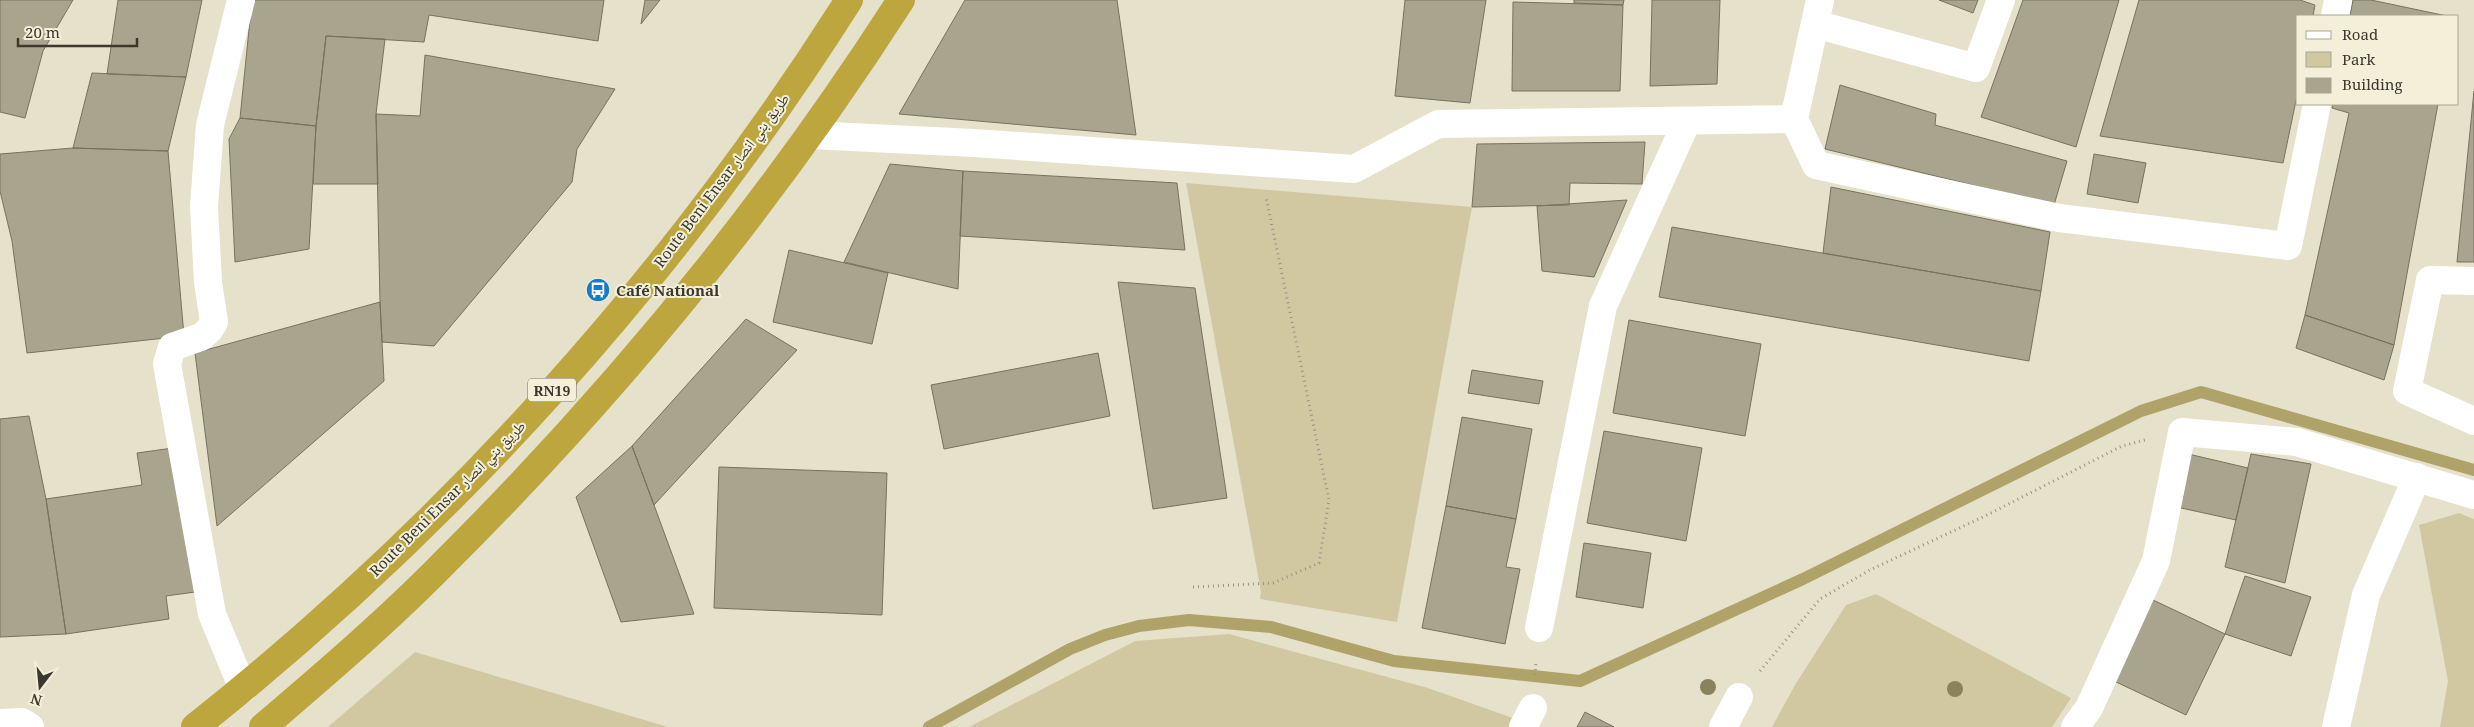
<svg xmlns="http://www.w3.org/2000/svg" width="2474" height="727" viewBox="0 0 2474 727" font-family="'Noto Serif','Noto Naskh Arabic',serif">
<rect width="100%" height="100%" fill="#e6e1cb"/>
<path fill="#d1c8a2" d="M1186 183 1472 207 1397 622 1260 599 1261 592Z
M2459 513 2474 519V727H2440L2448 681 2419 525Z
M1876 594 2071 698 2052 727H1772L1795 685 1846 605Z
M1229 634 1428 688 1538 727H969L1135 641Z
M415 652 668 727H328Z"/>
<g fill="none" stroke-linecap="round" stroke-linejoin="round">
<path stroke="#b0a369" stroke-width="12" d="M929 727 1070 649 1105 635 1139 626 1189 620 1271 627 1394 661 1580 681 1803 579 2141 411 2201 392 2474 470"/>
</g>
<path fill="#a8a48e" stroke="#77725e" d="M0 0H73L43 51 25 118 0 112Z
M118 0H202L186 77 107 74Z
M252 0H604L598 41 429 15 424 42 326 36 316 126 240 118Z
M645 0H660L641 24Z
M965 0H1117L1136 135 899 114Z
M1405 0H1486L1470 103 1395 96Z
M1574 0H1624L1623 5 1574 3Z
M1652 0H1720L1717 84 1650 86Z
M1939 0H1978L1973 13Z
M2023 0H2119L2076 147 1981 117Z
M2139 0H2300L2315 5 2313 16H2298V91L2283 163 2100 136Z
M2353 0H2371L2447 16H2350Z
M1513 2 1623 5 1620 91H1512Z
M326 36 385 39 376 114 378 184H313L316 126Z
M425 55 615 89 577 149 572 182 434 346 382 342 380 302 376 114 420 116Z
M92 73 186 77 168 151 73 148Z
M1840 85 1936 114 1935 125 2067 161 2054 205 1825 149Z
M2474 91V262H2457Z
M2333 104H2438L2394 345 2305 315 2349 113 2332 108Z
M240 118 316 126 309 249 235 262 229 139Z
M1645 142 1642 184 1570 183 1569 205 1472 207 1477 144Z
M73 148 168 151 184 336 27 353 12 241 0 191V154Z
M2094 154 2146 163 2138 203 2087 194Z
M890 164 963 171 958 289 844 262Z
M963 171 1177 183 1185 250 960 236Z
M1831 187 2050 232 2041 291 1823 253Z
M1627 200 1594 277 1542 271 1537 206Z
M1672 227 2041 291 2029 361 1659 297Z
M789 250 888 273 872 344 773 322Z
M1118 282 1195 288 1227 498 1153 509Z
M380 302 384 381 217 526 195 353Z
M2305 315 2394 345 2384 380 2296 348Z
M746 319 797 350 654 505 632 446Z
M1629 320 1761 344 1745 436 1613 413Z
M1098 353 1110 416 944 449 931 385Z
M1472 370 1543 381 1539 404 1468 393Z
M29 416 46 499 66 634 0 637V419Z
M1462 417 1532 429 1516 519 1446 506Z
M1604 431 1702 448 1686 541 1587 523Z
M632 446 654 505 694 614 621 622 576 497Z
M173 448 195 592 166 596 169 619 66 634 46 499 142 485 137 453Z
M2184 453 2248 468 2236 520 2172 506Z
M2251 454 2311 464 2285 583 2225 567Z
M719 467 887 473 882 615 714 608Z
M1446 506 1516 519 1506 567 1520 569 1505 644 1422 628Z
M1584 543 1651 553 1643 608 1576 597Z
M2245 576 2311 597 2291 656 2225 634Z
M2153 600 2225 634 2186 715 2114 681Z
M1585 712 1614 727H1577Z"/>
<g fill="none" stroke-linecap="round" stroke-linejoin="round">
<path stroke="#979484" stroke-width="3" stroke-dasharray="1 4" stroke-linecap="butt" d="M1193 587 1273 583 1319 563 1329 500 1266 197
M1760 671 1820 599 1870 570 1985 516 2122 446 2145 440
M1535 675 1536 662"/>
<path stroke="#fff" stroke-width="28" d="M241 0 210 125 204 207 208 282 214 322 209 330 201 337 172 347 167 364 212 614 243 689
M1820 0 1794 119 1816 165 2059 218 2288 246 2317 104
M2335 16 2338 0
M1815 24 1976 68 2001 0
M810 135 974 143 1354 169 1438 124 1794 119
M2474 281 2430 280 2407 391 2474 421
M1539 628 1603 306 1687 121
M0 723 22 722 30 727
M1523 727 1533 708
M1723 727 1739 697
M2075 727 2089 708 2156 561 2182 432 2297 442 2474 495
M2336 727 2366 595 2417 477"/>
<path stroke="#bca63d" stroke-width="28" d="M195 727C451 524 674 276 849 0
M263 727C325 674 387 621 444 563 616 392 770 204 901 0"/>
</g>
<g fill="#8a825d">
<circle cx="1708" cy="687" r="8"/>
<circle cx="1955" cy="689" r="8"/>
</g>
<defs>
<g id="bus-disc" transform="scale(1.25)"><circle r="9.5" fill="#147dc7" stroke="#f3efd8"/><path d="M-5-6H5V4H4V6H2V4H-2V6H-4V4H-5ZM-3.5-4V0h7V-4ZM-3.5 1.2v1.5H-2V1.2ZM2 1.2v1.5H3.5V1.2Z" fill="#fff"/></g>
</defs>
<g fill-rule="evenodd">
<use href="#bus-disc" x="598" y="290"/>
</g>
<g text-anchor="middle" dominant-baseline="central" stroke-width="4" stroke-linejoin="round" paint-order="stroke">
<rect fill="#f3efd8" stroke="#726f62" stroke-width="1" x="528" y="378.5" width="48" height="23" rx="4"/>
<g font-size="14" font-weight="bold" fill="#3a382f">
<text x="552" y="390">RN19</text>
</g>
<g font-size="15" fill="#3a382f" stroke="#f3efd8">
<text transform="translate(721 180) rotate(-53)">Route Beni Ensar طريق بني انصار</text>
<text transform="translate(447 498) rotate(-45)">Route Beni Ensar طريق بني انصار</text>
</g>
<g font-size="15" font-weight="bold" fill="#3a382f" stroke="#f3efd8" text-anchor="start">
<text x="616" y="290">Café National</text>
</g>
</g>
<rect x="2296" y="15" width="162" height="90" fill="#f3efd8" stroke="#a9a694"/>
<rect x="2306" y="31" width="25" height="8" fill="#ffffff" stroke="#a9a694"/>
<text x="2342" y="40" font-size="15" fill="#3a382f">Road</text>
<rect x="2306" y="52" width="25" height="15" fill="#d1c8a2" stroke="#a9a694"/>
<text x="2342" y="65" font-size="15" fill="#3a382f">Park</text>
<rect x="2306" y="78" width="25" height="15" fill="#a8a48e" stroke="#a9a694"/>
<text x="2342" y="90" font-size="15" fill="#3a382f">Building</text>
<g transform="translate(40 687) rotate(196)" stroke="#f3efd8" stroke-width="4" paint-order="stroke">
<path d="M0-4L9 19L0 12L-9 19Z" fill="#3a382f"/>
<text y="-8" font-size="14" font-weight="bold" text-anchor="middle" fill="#3a382f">N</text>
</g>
<path d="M18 38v8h119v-8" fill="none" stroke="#3a382f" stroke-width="2.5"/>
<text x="25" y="38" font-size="15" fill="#3a382f" stroke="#f3efd8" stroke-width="4" paint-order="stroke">20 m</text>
</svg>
